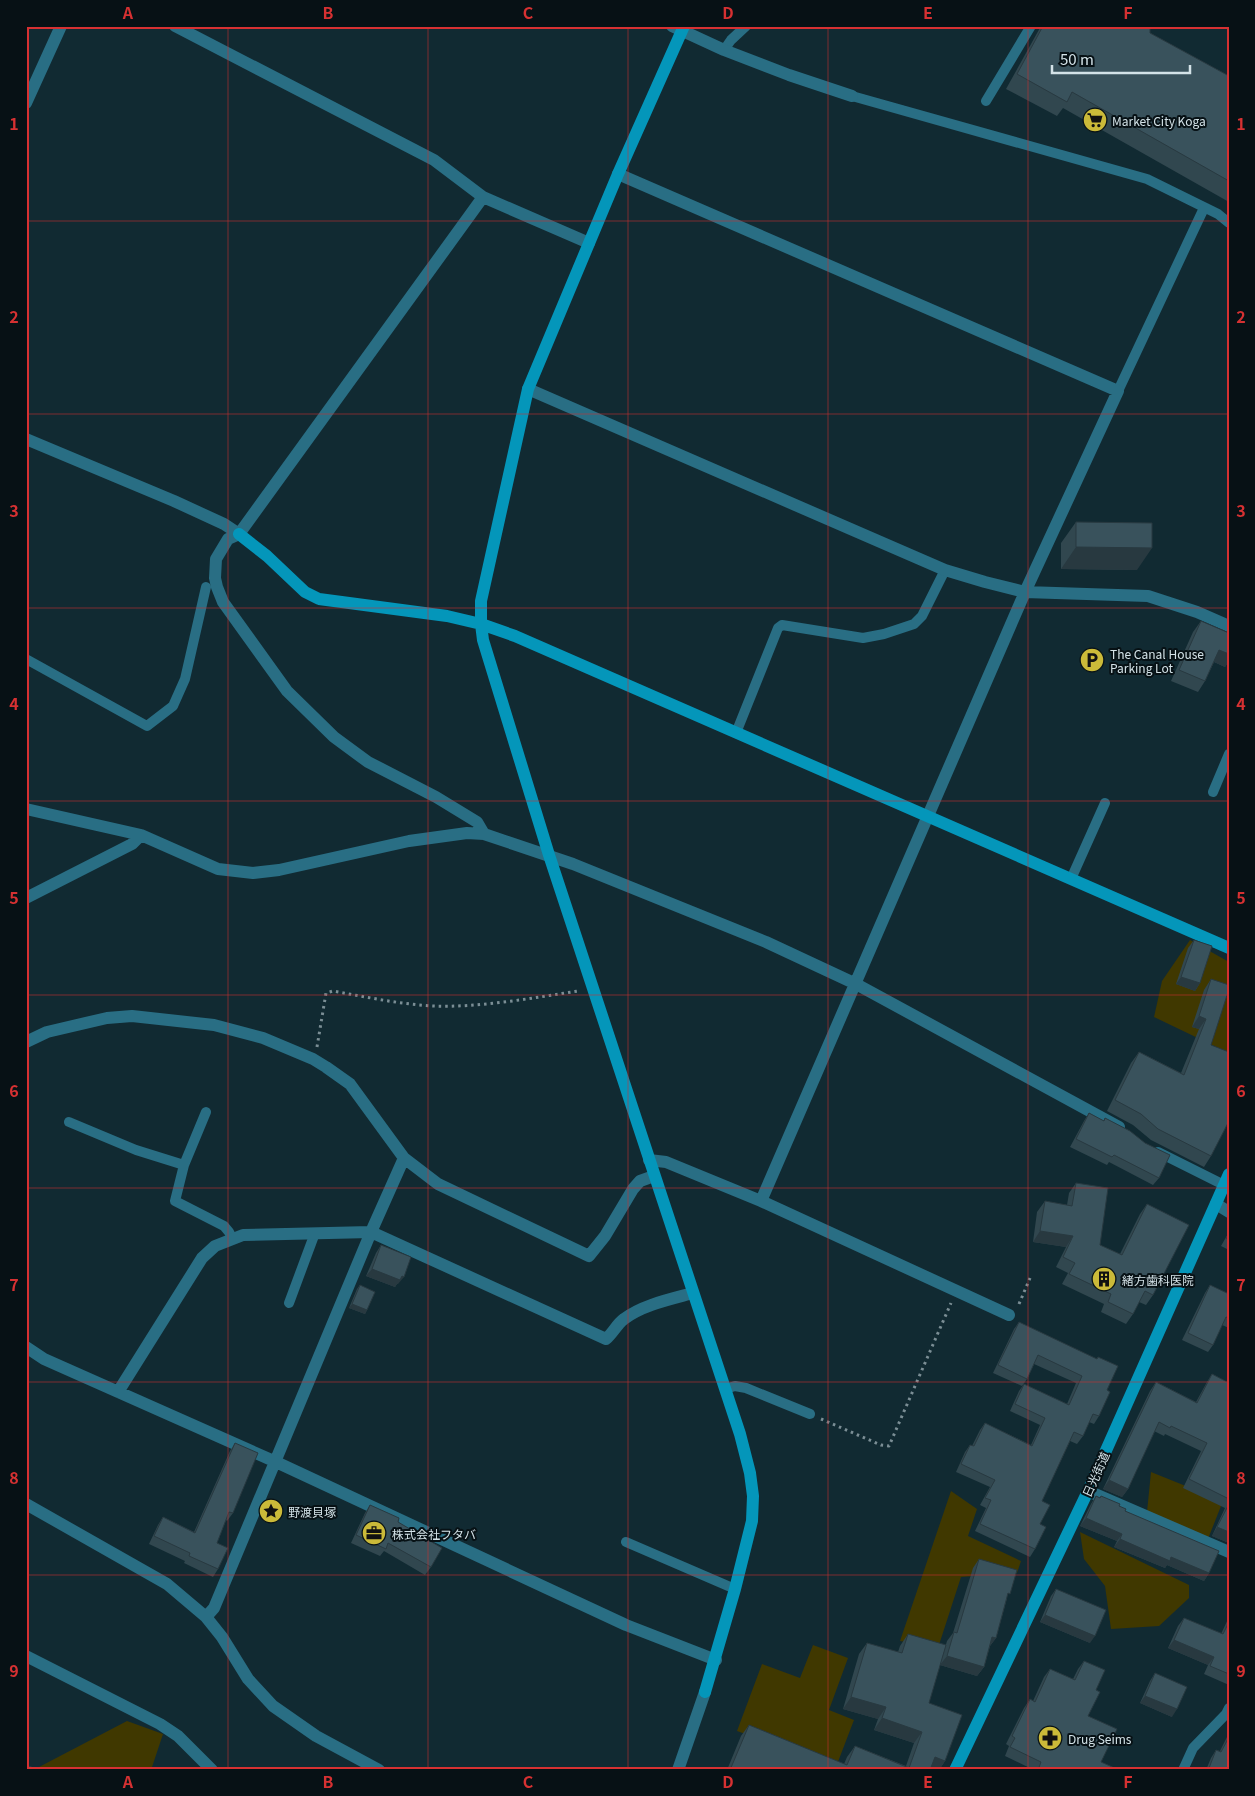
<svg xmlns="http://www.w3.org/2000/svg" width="1255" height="1796" viewBox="0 0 1255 1796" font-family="Georgia,'Noto Sans JP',serif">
<rect width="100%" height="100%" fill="#112a32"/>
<path fill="#403800" d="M1190 940 1229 962V1053L1154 1017 1162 981Z
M1151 1472 1223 1501 1204 1549 1146 1522Z
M951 1491 977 1509 968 1536 1021 1561 1017 1573 961 1577 938 1648 900 1641Z
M1080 1532 1189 1585V1598L1159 1626 1111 1629 1105 1586 1084 1559Z
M813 1645 848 1658 829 1710 854 1720 836 1767 737 1731 762 1664 800 1678Z
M127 1721 163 1734 151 1770H40L39 1767Z"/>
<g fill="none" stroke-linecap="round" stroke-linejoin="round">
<path stroke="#7b8e95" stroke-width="3" stroke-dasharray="2.5 4" stroke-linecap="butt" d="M317 1047 326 993 333 991C366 997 399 1004 432 1006 477 1008 533 998 578 991
M1019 1304 1030 1278
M821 1419 881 1445 889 1446 951 1303"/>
<path stroke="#296e84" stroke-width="10" d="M724 50 731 40 746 26
M852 96 1147 179 1218 214 1229 223
M986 101 1031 26
M1118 391 1204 208
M26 659 147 726 173 706 185 679 206 587
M736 733 778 628 782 625 863 638 884 634 914 624 922 616 945 570
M1213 792 1229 754
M1071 879 1105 803
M69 1122 136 1150 184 1165 206 1112
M1158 1152 1224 1185
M184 1165 175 1201 224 1226 229 1232 232 1238
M289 1303 315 1233
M725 1389 735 1386 746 1388 810 1414
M626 1542 735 1589
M1183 1770 1193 1748 1226 1714 1229 1708"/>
<path stroke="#296e84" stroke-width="12" d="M175 26 434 160 483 197 589 243
M672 26 724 50 789 75 852 96
M26 103 61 26
M483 197 239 534 228 539 216 559 215 578 217 587 223 602 287 691 334 737 368 762 436 797 477 822 484 834
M528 389 945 570 985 582 1025 592 1118 391 618 174
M26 439 174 501 224 524 239 534
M26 809 141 835 218 869 253 873 279 870 409 841 467 833 484 834 573 864 766 942 856 984 1119 1127
M26 898 132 844 141 835
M26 1042 47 1032 107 1018 132 1016 214 1025 263 1038 313 1059 326 1067 350 1084 404 1158 438 1184 589 1256 605 1236 633 1189 640 1181 654 1176
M649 1160 666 1162 761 1201 1009 1315
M761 1201 1025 592 1148 596 1197 612 1229 626
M1216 1204 1229 1212
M26 1347 44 1359 276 1462 626 1625 716 1660
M118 1392 202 1258 215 1246 243 1235 371 1232 606 1339C613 1333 617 1324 624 1319 642 1305 671 1299 693 1293
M1088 1491 1229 1552
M26 1504 167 1584 206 1617 222 1637 248 1679 273 1706 316 1736 379 1770
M206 1617 214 1608 371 1232 404 1158
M26 1656 160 1724 178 1736 212 1770
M678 1770 705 1692"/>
<path stroke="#0496ba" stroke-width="12" d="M684 26 618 174 528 389 481 601V624L483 640 549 855 740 1434 750 1473 753 1496 752 1521 735 1589 705 1692
M239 534 267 556 305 592 319 599 447 616 481 624 515 636 1229 948
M955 1770 1088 1491 1229 1174"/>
</g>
<path fill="#31474f" d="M1041 26H1150V33L1229 76V202L1063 108 1057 116 1006 89Z
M1076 522 1137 570 1061 569V543Z
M1201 621 1229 633V661L1225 667 1214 662 1205 681 1198 692 1171 681 1193 632Z
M1194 940 1200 983 1195 991 1176 984 1188 948Z
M1211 979V1156L1204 1167 1151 1140 1133 1125 1107 1111 1131 1063 1139 1052 1181 1073 1199 1029 1192 1027 1204 990Z
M1089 1113 1103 1121 1105 1118 1159 1178 1153 1185 1109 1162 1107 1165 1070 1147 1084 1121Z
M1076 1183 1100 1245 1120 1254 1140 1214 1147 1204 1153 1295 1146 1305 1139 1302 1133 1314 1126 1324 1101 1312 1104 1304 1062 1284 1068 1273 1056 1267 1066 1247 1033 1242 1037 1212 1045 1201 1067 1205 1069 1193Z
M1229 1232V1250L1221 1246Z
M381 1245 398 1284H397L395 1287 366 1276 376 1253Z
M360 1285 367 1310 365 1314 349 1308 357 1289Z
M1210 1285 1229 1294V1328L1222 1325 1213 1345 1208 1352 1182 1340 1205 1293Z
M1019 1322 1107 1390 1099 1416 1094 1424 1089 1422 1083 1436 1077 1444 1070 1441 1042 1501 1040 1524 1035 1549 1030 1557 975 1531 986 1508 980 1505 990 1487 956 1472 965 1452 970 1445 972 1446 980 1430 985 1423 1031 1445 1040 1425 1010 1411 1019 1391 1024 1384 1067 1404 1076 1383 1034 1364 1027 1379 1022 1386 993 1373 1014 1329Z
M1212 1374 1229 1383V1543L1212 1536 1225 1508 1183 1488 1201 1451 1165 1434 1164 1436 1154 1431 1128 1489 1122 1497 1103 1489 1150 1391 1156 1382 1196 1402 1207 1382Z
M235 1443 233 1513 227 1521 226 1520 217 1543 218 1569 213 1577 184 1563 185 1561 149 1544 158 1525 163 1517 194 1532 230 1451Z
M1096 1496 1119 1506 1209 1573 1204 1581 1167 1565 1165 1568 1114 1547 1117 1541 1080 1526 1091 1504Z
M370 1505 431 1567 425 1575 384 1551 380 1556 351 1543 365 1513Z
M979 1559 1007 1598 996 1638 990 1646 984 1667 977 1676 940 1665 947 1641 953 1633 973 1568Z
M1056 1589 1090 1643 1040 1622 1051 1596Z
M1229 1617V1685L1204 1674 1208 1665 1168 1648 1178 1626 1184 1618 1221 1634Z
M908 1634 929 1703 945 1761 939 1770H727L741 1736 749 1725 844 1764 847 1757 855 1746 906 1766 914 1743 874 1730 878 1719 843 1709 859 1654 867 1643 898 1652 900 1646Z
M1084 1661 1096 1690 1088 1716 1101 1762 1119 1770H1034L1005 1756 1009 1746 1006 1744 1024 1708 1030 1699 1033 1701 1044 1677 1050 1669 1073 1679 1078 1669Z
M1155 1673 1172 1717 1140 1703 1150 1681Z
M1229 1733V1770H1206L1211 1758 1216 1750 1220 1751Z"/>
<path fill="#283940" d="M1076 547 1152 548 1137 570 1061 569Z
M1219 650 1229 654V661L1225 667 1212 661Z
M1181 977 1200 983 1195 991 1176 984Z
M1199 1016 1206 1019 1199 1029 1192 1027Z
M1040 1231 1073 1236 1066 1247 1033 1242Z
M372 1269 402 1276 404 1277 398 1284H397L395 1287 366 1276Z
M352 1304 367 1310 365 1314 349 1308Z
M1109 1480 1128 1489 1122 1497 1103 1489Z
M1086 1518 1122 1534 1117 1541 1080 1526Z
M1217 1527 1229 1532V1543L1212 1536Z
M1120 1539 1171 1557 1209 1573 1204 1581 1167 1565 1165 1568 1114 1547Z
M1045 1615 1095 1636 1090 1643 1040 1622Z
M992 1637 996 1638 989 1647Z
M1174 1640 1214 1657 1208 1665 1168 1648Z
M947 1656 984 1667 977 1676 940 1665Z
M1145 1696 1177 1709 1172 1717 1140 1703Z
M851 1697 886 1707 878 1719 843 1709Z
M882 1718 922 1732 914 1743 874 1730Z
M935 1757 945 1761 939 1770H929Z"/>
<path fill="#39525c" stroke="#283940" d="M1043 26H1150V33L1229 76V181L1072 92 1067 102 1017 74Z
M1076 522 1152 523V548L1076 547Z
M1201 621 1229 633V654L1219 650 1205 681 1179 670Z
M1194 940 1212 946 1200 983 1181 977Z
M1211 979 1229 985V989L1211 1045 1229 1052V1121L1211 1156 1158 1129 1141 1114 1115 1100 1139 1052 1184 1075 1206 1019 1199 1016Z
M1089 1113 1104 1121 1105 1118 1130 1131 1145 1143 1170 1155 1159 1178 1114 1155 1112 1157 1076 1139Z
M1076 1183 1108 1188 1100 1245 1122 1255 1147 1204 1189 1225 1153 1295 1145 1291 1133 1314 1108 1302 1111 1294 1069 1274 1075 1263 1063 1257 1073 1236 1040 1231 1045 1201 1072 1206Z
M1229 1234V1240L1226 1238Z
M381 1245 411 1257 404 1277 402 1276 400 1280 372 1269Z
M360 1285 375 1292 367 1310 352 1304Z
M1210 1285 1229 1294V1318L1226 1317 1213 1345 1188 1333Z
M1019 1322 1097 1359 1098 1357 1118 1366 1107 1390 1110 1392 1099 1416 1093 1414 1083 1436 1074 1432 1042 1501 1050 1505 1040 1524 1046 1527 1035 1549 980 1524 991 1500 985 1498 995 1480 961 1464 970 1445 974 1446 985 1423 1032 1446 1045 1418 1015 1404 1024 1384 1069 1405 1082 1376 1038 1355 1027 1379 998 1365Z
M1212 1374 1229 1383V1499L1189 1479 1207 1443 1171 1426 1170 1428 1159 1422 1128 1489 1109 1480 1156 1382 1197 1403Z
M235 1443 258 1453 233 1513 229 1512 217 1543 228 1548 218 1569 189 1556 190 1553 154 1536 163 1517 195 1533Z
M1096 1496 1100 1498 1101 1496 1120 1504 1119 1506 1126 1509 1125 1511 1219 1551 1209 1573 1171 1557 1170 1561 1120 1539 1122 1534 1086 1518Z
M1229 1504V1532L1217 1527Z
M370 1505 399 1518 398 1522 442 1548 431 1567 388 1543 386 1549 356 1535Z
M979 1559 1017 1570 1010 1594 1008 1593 996 1638 992 1637 984 1667 947 1656 954 1632 957 1633Z
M1056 1589 1106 1610 1095 1636 1045 1615Z
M1184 1618 1223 1634 1229 1622V1674L1210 1666 1214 1657 1174 1640Z
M908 1634 946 1645 929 1703 962 1715 945 1761 935 1757 930 1770H730L749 1725 847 1765 855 1746 909 1768 922 1732 882 1718 886 1707 851 1697 867 1643 902 1653Z
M1084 1661 1105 1670 1096 1690 1100 1692 1088 1716 1117 1729 1101 1762 1119 1770H1038L1041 1762 1010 1747 1015 1738 1012 1736 1030 1699 1035 1702 1050 1669 1075 1680Z
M1155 1673 1187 1687 1177 1709 1145 1696Z
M1229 1737V1770H1212L1209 1768 1216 1750 1221 1752Z
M26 1765 39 1770H26Z"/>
<path fill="none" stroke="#d63132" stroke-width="1" stroke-opacity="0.55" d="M228 26V1770M428 26V1770M628 26V1770M828 26V1770M1028 26V1770M26 221H1229M26 414H1229M26 608H1229M26 801H1229M26 995H1229M26 1188H1229M26 1382H1229M26 1575H1229"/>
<defs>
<g id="supermarket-disc" transform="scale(1.25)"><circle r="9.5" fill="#cbba39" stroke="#071115"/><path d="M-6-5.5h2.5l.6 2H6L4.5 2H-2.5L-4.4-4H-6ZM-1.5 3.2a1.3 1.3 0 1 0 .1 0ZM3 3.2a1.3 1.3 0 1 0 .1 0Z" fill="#111"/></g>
<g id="parking-disc" transform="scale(1.25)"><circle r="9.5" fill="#cbba39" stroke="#071115"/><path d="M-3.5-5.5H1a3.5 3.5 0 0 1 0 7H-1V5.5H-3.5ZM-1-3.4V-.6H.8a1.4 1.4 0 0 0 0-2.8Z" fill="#111"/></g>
<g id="building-disc" transform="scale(1.25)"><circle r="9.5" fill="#cbba39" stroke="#071115"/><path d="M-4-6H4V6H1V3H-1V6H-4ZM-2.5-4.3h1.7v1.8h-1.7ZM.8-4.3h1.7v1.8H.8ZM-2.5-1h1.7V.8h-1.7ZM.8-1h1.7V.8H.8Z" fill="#111"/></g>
<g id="sight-disc" transform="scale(1.25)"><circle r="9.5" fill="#cbba39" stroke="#071115"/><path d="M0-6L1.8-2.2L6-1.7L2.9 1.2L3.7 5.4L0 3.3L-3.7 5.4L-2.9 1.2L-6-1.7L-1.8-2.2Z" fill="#111"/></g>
<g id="office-disc" transform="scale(1.25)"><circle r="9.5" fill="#cbba39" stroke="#071115"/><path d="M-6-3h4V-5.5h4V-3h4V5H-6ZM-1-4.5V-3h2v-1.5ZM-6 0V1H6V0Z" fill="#111"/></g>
<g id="pharmacy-disc" transform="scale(1.25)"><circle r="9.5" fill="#cbba39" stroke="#071115"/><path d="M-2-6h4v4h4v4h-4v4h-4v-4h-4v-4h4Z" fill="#111"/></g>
</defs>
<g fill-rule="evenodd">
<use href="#supermarket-disc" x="1095" y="120"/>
<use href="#parking-disc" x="1092" y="660"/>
<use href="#building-disc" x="1104" y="1279"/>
<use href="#sight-disc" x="271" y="1511"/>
<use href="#office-disc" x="374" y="1533"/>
<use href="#pharmacy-disc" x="1050" y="1738"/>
</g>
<g text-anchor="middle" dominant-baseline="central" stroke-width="4" stroke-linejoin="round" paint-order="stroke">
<g font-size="12" fill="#d4e3e8" stroke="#071115" text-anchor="start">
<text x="1112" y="120">Market City Koga</text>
<text x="1110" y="653">The Canal House<tspan x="1110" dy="14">Parking Lot</tspan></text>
<text x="1122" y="1279">緒方歯科医院</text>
<text x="288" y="1511">野渡貝塚</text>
<text x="392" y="1533">株式会社フタバ</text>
<text x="1068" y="1738">Drug Seims</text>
</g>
<g font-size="12" fill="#d4e3e8" stroke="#071115">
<text transform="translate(1095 1474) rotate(-66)">日光街道</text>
</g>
</g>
<rect width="1255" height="1796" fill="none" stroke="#071115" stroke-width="55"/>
<path d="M1052 65v8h138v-8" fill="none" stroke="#d4e3e8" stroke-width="2.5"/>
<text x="1060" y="65" font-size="15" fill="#d4e3e8" stroke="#071115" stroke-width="4" paint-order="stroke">50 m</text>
<rect x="28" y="28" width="1200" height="1740" fill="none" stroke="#d63132" stroke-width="2"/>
<g font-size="16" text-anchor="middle" font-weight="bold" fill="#d63132">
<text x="128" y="19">A</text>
<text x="328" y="19">B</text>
<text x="528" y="19">C</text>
<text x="728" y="19">D</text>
<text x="928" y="19">E</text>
<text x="1128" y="19">F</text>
<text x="14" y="130">1</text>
<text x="1241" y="130">1</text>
<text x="14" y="323">2</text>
<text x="1241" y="323">2</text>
<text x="14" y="517">3</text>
<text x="1241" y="517">3</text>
<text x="14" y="710">4</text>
<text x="1241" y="710">4</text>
<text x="14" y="904">5</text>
<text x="1241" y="904">5</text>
<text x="14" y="1097">6</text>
<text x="1241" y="1097">6</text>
<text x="14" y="1291">7</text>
<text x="1241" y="1291">7</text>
<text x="14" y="1484">8</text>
<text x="1241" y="1484">8</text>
<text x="14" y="1677">9</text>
<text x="1241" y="1677">9</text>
<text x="128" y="1788">A</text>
<text x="328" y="1788">B</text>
<text x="528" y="1788">C</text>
<text x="728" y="1788">D</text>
<text x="928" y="1788">E</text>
<text x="1128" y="1788">F</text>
</g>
</svg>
